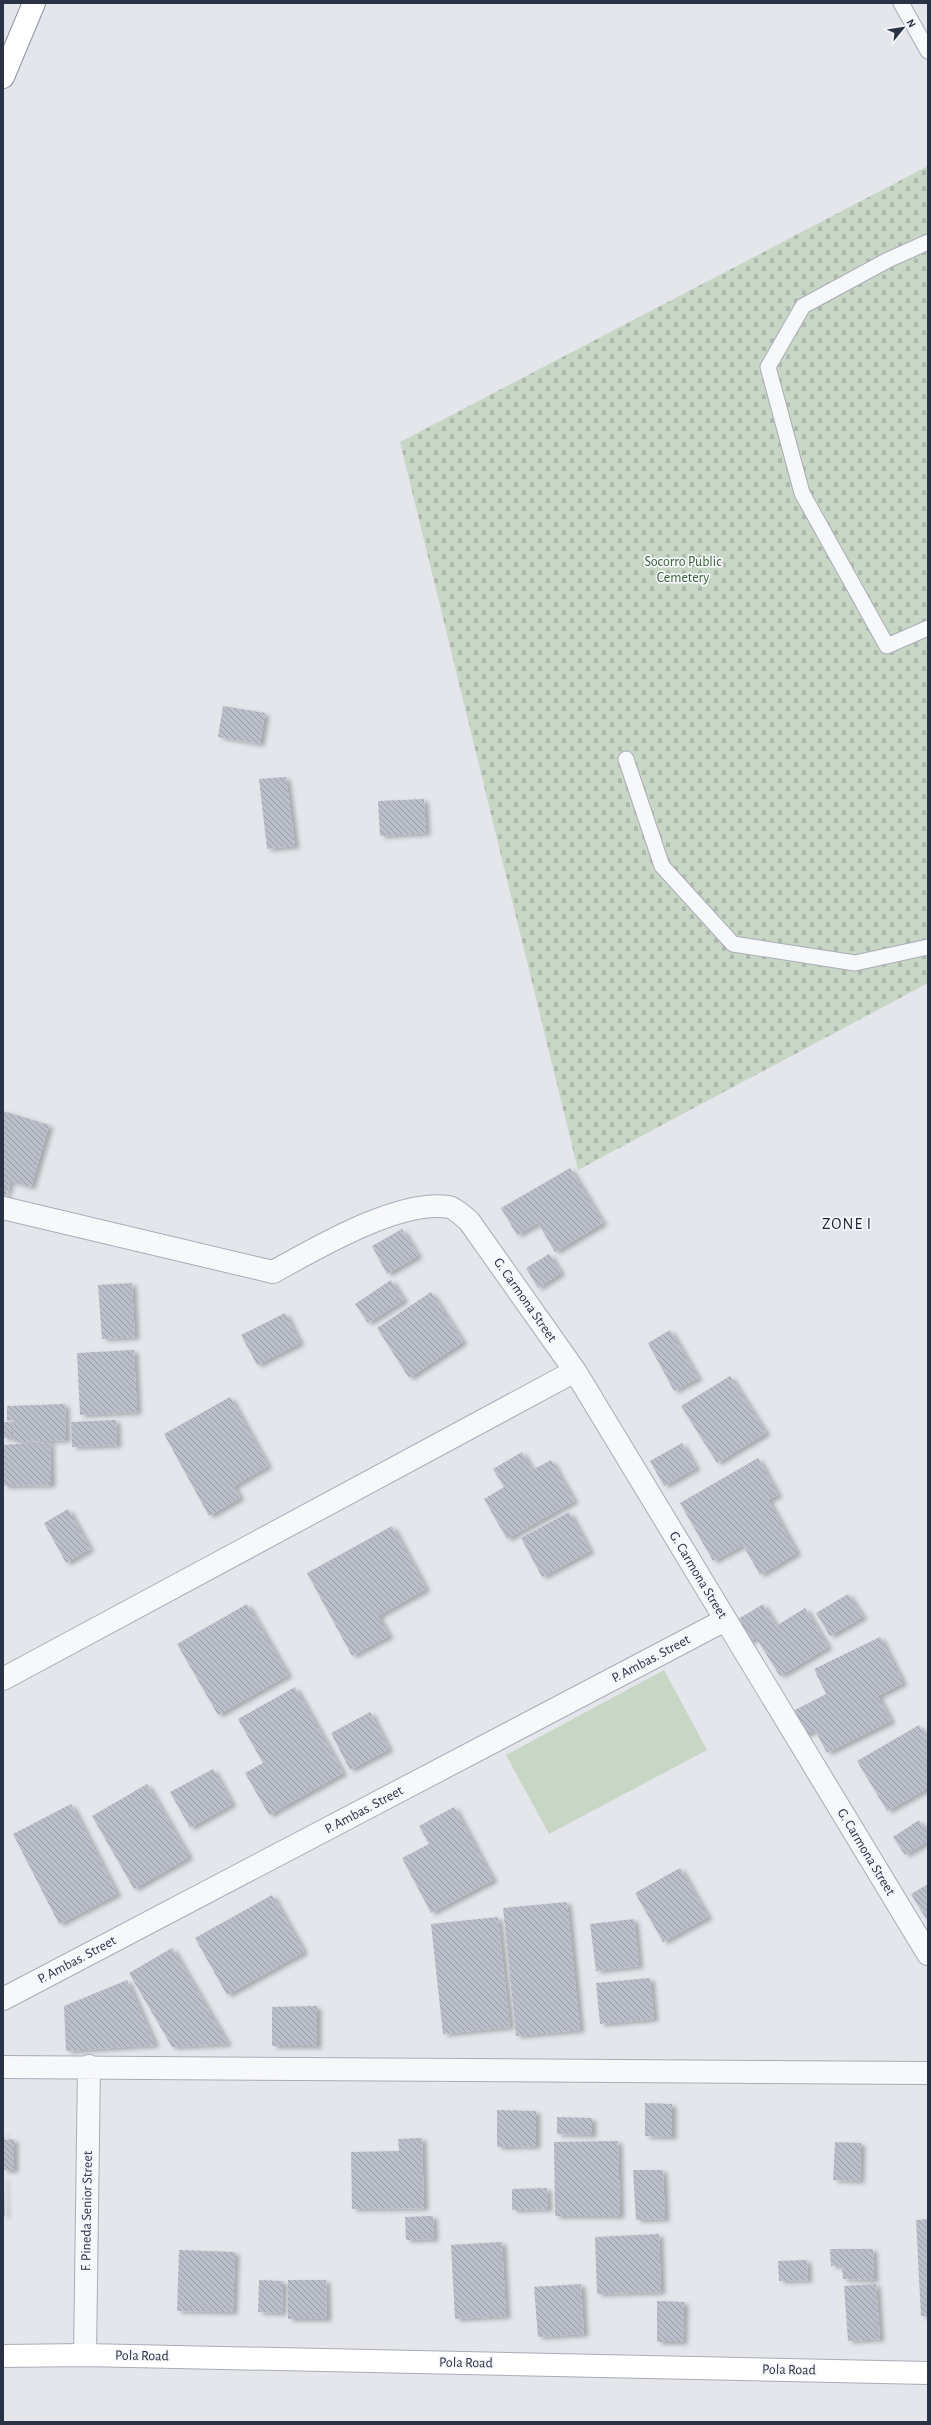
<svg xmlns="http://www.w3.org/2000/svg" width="931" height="2425" viewBox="0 0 931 2425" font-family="'Alegreya Sans',sans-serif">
<defs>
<pattern id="cemetery-stones" width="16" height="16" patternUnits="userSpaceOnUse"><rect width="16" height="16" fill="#c8d6c5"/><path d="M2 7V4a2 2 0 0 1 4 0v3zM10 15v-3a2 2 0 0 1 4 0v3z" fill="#acb8ab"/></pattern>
<pattern id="building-back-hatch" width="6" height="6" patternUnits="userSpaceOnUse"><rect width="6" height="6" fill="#bbbfca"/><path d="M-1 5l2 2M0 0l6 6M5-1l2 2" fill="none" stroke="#989ca6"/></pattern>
<filter id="shadow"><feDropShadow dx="4.5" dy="2.5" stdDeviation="2" flood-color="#0004"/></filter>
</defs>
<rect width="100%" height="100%" fill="#e4e6ec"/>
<path fill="url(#cemetery-stones)" d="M928 166V983L578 1170 400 442Z"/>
<path fill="#c8d6c5" d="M664 1670 707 1750 549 1834 506 1755Z"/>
<path fill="url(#building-back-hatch)" filter="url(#shadow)" d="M223 706 265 713 260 744 218 737Z
M286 777 295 846 267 849 259 779Z
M424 799 426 833 380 836 378 801Z
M3 1111 49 1125 31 1187 10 1181 5 1200 3 1199Z
M570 1168 603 1223 555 1252 538 1223 517 1235 501 1208Z
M402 1229 418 1256 387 1274 372 1246Z
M549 1254 561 1273 538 1288 526 1268Z
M391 1280 404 1300 368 1323 355 1304Z
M132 1283 135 1337 102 1339 98 1285Z
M431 1292 463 1342 409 1378 377 1328Z
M285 1313 300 1343 257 1365 241 1335Z
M670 1330 698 1378 674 1391 648 1343Z
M134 1350 137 1412 80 1415 77 1353Z
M730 1376 766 1433 717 1463 681 1406Z
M230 1397 268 1466 234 1486 240 1498 209 1516 164 1434Z
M65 1404 66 1440 14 1442 13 1420 7 1421V1406Z
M116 1420 117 1445 72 1447 71 1422Z
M3 1422H12V1438H3Z
M50 1442 51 1485 3 1486V1445Z
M682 1443 696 1468 664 1486 650 1461Z
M522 1452 532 1470 551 1460 574 1501 507 1539 484 1499 504 1487 493 1469Z
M758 1458 778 1495 768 1500 797 1553 760 1575 743 1545 713 1561 680 1503Z
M68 1509 90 1549 66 1563 44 1523Z
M569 1512 590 1551 542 1577 521 1538Z
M392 1526 426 1589 378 1616 389 1636 352 1656 307 1573Z
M848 1594 863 1617 830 1636 816 1613Z
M247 1604 288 1675 218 1715 177 1644Z
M763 1604 776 1626 805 1608 828 1647 780 1676 756 1638 747 1643 735 1621Z
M880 1637 903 1683 878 1696 891 1721 827 1753 815 1730 802 1736 791 1712 826 1694 814 1669Z
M295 1687 343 1773 269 1815 245 1773 263 1763 238 1719Z
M370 1712 389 1749 350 1770 331 1733Z
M919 1725 928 1740V1788L887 1811 857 1761Z
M213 1769 232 1804 190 1828 170 1792Z
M147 1784 189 1857 134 1889 92 1816Z
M71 1804 117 1894 59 1924 13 1834Z
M454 1807 493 1880 431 1913 402 1858 429 1844 419 1826Z
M919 1820 928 1835V1841L905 1855 893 1837Z
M680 1868 708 1917 663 1942 635 1893Z
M928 1884V1922L911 1894Z
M272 1895 304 1952 227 1995 195 1938Z
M567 1902 580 2030 516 2036 503 1908Z
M498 1917 510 2027 443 2034 431 1924Z
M634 1919 639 1966 596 1971 590 1924Z
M172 1948 228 2044 172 2047 129 1973Z
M650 1978 654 2019 600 2024 596 1983Z
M127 1980 155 2045 66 2051 64 2006Z
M317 2006V2046H272V2007Z
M645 2103 672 2104V2137L645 2136Z
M497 2110 536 2111V2146L497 2147Z
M557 2117 592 2118V2135L557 2134Z
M3 2130 5 2140 14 2139V2170H3Z
M422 2138 424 2208 352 2209 351 2152 399 2151 398 2139Z
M618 2141 620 2216H555L554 2142Z
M835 2142 861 2143 860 2181 833 2180Z
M633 2170H663L665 2219 636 2220Z
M3 2177H4L5 2216H3Z
M547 2188 548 2209 512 2210V2189Z
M433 2216 434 2239 406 2240 405 2217Z
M928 2219V2316H921L916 2220Z
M659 2234 661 2292 597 2294 595 2237Z
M502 2242 506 2316 455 2319 451 2245Z
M830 2249H873L874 2280 843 2279 842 2266H831Z
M179 2250 235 2252 233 2312 177 2311Z
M807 2260 808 2280 779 2281 778 2261Z
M259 2280 283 2281 282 2313 258 2312Z
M288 2280H326L327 2319H288Z
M581 2284 584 2334 538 2337 534 2287Z
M876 2284 880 2339 848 2341 844 2286Z
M657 2301 684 2302 683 2342H657Z"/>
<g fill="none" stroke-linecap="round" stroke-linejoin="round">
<g stroke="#a9acb7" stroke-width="17">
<path id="service" d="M901 3 928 51
M928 242 888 260 803 306 768 367 802 493 887 646 928 628
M626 759 662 866 733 944 855 963 928 947"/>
</g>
<g stroke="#a9acb7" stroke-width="24">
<path id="minor" d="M3 1208 273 1272C317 1248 399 1199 449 1207 455 1208 464 1217 469 1221L575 1371 928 1954
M3 1679 575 1371
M3 1999 725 1620
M3 2067 928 2073
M85 2355 89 2066"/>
</g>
<g stroke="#a9acb7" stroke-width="24">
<path id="secondary" d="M3 2356 85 2355 928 2373"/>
</g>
<g stroke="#8b93a3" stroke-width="24">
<path id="trunk" d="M3 77 34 3"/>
</g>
<use href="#service" stroke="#f7f8fa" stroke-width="15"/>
<use href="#minor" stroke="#f7f8fa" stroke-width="22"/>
<use href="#secondary" stroke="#fff" stroke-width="22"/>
<use href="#trunk" stroke="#fff" stroke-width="22"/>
</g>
<g text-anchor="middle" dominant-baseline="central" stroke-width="3.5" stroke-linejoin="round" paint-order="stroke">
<g font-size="14" fill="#3d6138" stroke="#f4f6f9">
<text x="683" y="562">Socorro Public<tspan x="683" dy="16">Cemetery</tspan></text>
</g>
<g font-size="14" fill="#2b3245" stroke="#f4f6f9">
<text transform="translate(525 1300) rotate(55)">G. Carmona Street</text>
<text transform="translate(698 1575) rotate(59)">G. Carmona Street</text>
<text transform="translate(651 1659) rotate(-28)">P. Ambas. Street</text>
<text transform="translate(364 1810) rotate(-28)">P. Ambas. Street</text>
<text transform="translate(866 1852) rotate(59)">G. Carmona Street</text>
<text transform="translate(77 1960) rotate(-28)">P. Ambas. Street</text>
<text transform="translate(87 2211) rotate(-89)">F. Pineda Senior Street</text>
<text transform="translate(142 2356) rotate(1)">Pola Road</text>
<text transform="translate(466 2363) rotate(1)">Pola Road</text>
<text transform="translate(789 2370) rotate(1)">Pola Road</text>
</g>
<g font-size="16" letter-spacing="1" fill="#1d2436" stroke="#f4f6f9">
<text x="847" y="1224">ZONE I</text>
</g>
</g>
<rect width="931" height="2425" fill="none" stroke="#2b3245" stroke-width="8"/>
<g transform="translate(903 28) rotate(60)" stroke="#f4f6f9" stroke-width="3" paint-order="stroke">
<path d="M0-3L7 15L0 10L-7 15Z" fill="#2b3245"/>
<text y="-6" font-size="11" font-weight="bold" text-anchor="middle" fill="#2b3245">N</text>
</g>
</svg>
